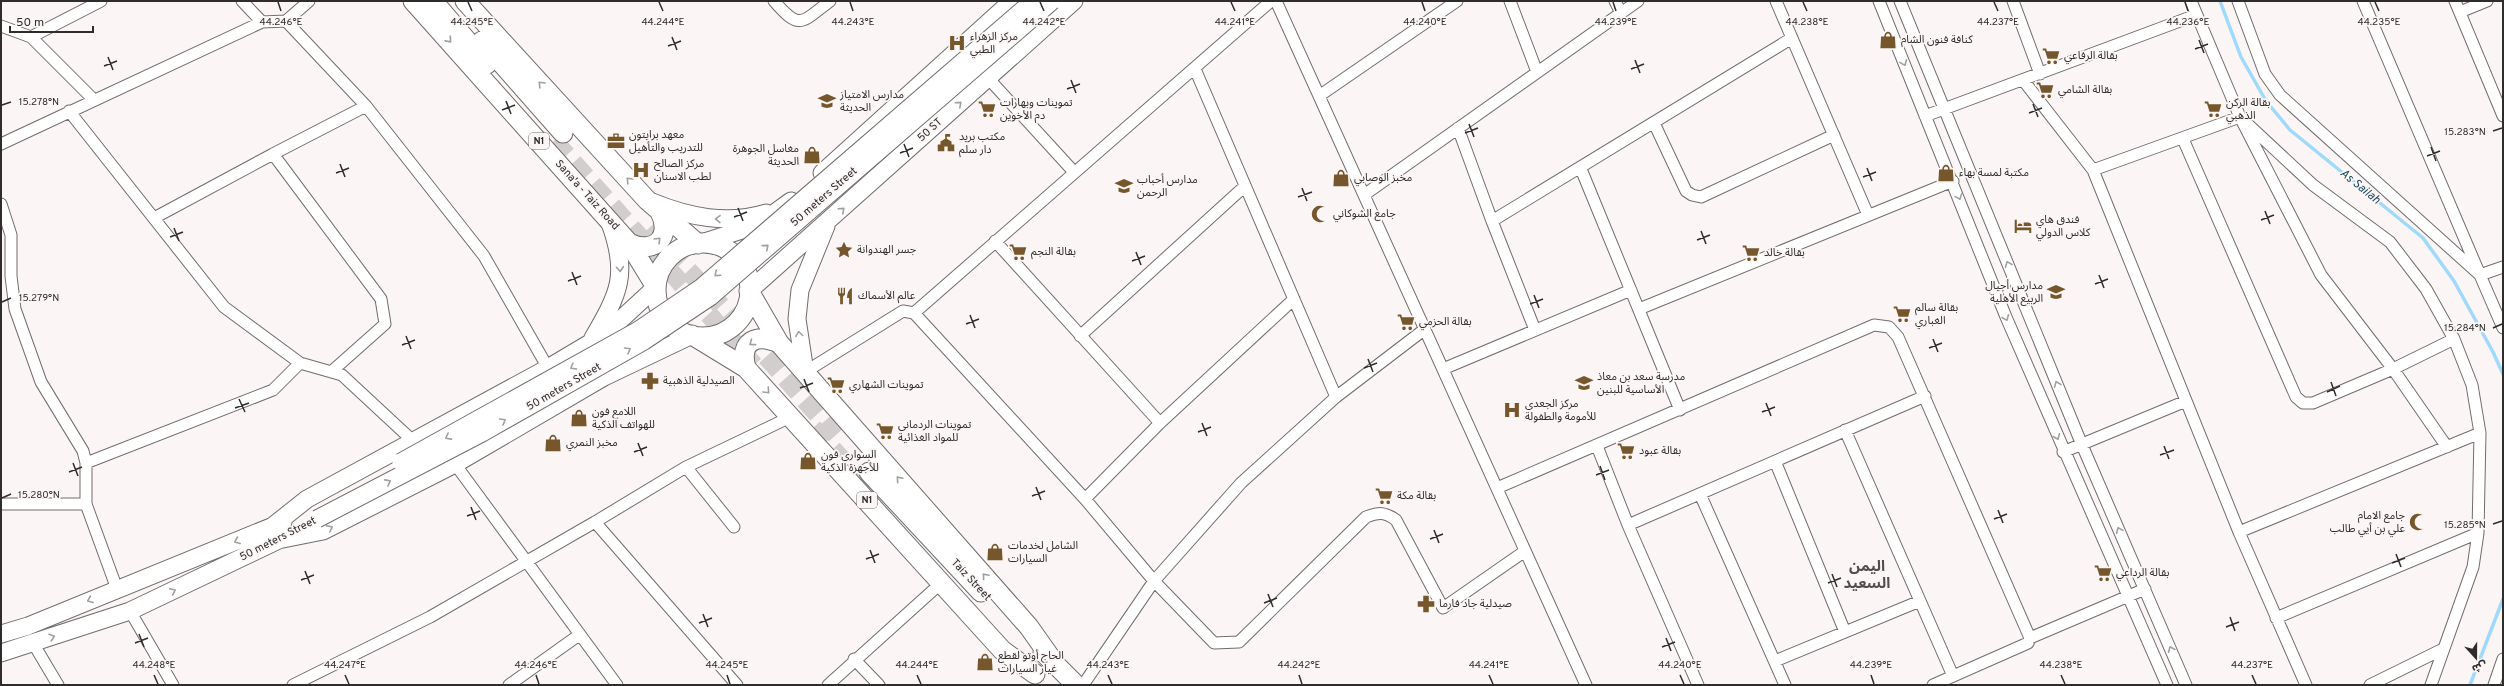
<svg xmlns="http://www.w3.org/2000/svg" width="2504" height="686" viewBox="0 0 2504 686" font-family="Overpass,'Noto Sans Arabic',sans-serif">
<rect width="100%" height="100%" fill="#fbf6f5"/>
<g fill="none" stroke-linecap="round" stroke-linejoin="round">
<path stroke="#9fd9fb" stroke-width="3.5" d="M2220 1 2241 57 2266 101 2290 130 2423 238 2454 281 2493 352 2503 374
M2470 685 2503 599"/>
<path stroke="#d2cecd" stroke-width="19" stroke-dasharray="19 10" stroke-linecap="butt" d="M554 141 754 365
M648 229 707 290 836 435
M813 428 861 480"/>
<g stroke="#706d6b" stroke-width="13">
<path id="street" d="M242 1 262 22
M774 1C800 31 801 23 830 1
M1276 1 1586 685
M1510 1 1537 72
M1615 1 1621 13
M1776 1 1868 215
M1879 1 2006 317 2167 685
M1900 1 2082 445 2186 685
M2013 1 2040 74
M2191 1 2240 117 2313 185 2390 242 2426 289 2454 339 2472 385 2480 433 2478 533 2473 567 2431 685
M2238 1 2265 74 2280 95 2480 275 2503 328
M2363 1 2480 275 2503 267
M2455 1 2503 116
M2460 12 2487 1
M1 26 31 37 93 99
M31 37 101 1
M1195 69 1336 397
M988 78 1074 172
M2023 80 2093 170 2239 532 2306 685
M1319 96 1457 1
M366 106 484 256 548 368
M69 111 224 307 300 363 342 375 413 441
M1925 116 2196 15
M1654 123 1686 191 1692 195 1701 197 1834 135
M1458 128 1492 221 1535 330
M2183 139 2296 397 2303 403H2313L2393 369 2454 339
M1 144 262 22 286 21 309 1
M273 154 366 106 286 21
M1581 169 1680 410
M2093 170 2240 117 2321 275 2393 369 2447 447
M1364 195 1638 1
M1 204 11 235V276L15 309 41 382 83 451 86 463V504L117 589
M154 218 273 154 381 299 385 324 331 372
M1492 221 1792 38
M995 241 1160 423
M1639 309 1953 181
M914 313 1271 1
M1080 336 1245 186
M1443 369 1631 290
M805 372 903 311 914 313 1085 499 1154 581 1214 643 1239 642 1366 517C1379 512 1385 512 1396 520L1443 608 1525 551
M1845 430 1953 676
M1597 446 1628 525 1698 685
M2063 452 2186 401
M1775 461 1845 632
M86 463 273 390 300 363
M455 464 617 685
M686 467 782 421 789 414
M1497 488 1874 325 1889 327 1898 337 2030 638 2028 643 1933 685
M1700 494 1785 685
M1085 499 1160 423 1294 299
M1 504H86
M1628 525 1925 396
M734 527 686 467 595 522 737 685
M2239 532 2480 433
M130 611 173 685
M2276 618 2478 533
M2030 638 2145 589
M33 643 58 685
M854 659 879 685
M1775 661 1920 601
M293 685 430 617 595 522
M509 685 579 635
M828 685 940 584
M1083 685 1154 581 1241 483 1336 397 1425 329
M2370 685 2443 649
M2494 685 2503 659"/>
</g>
<g stroke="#706d6b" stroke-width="19">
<path id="primary" d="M822 173 1012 1
M652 202C689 217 727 225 766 213
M698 244 758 225 791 201
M749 291 1074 1
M593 338C619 293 629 275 610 223
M805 372 797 319 800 290 826 226
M273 526 307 499 548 368 590 343 617 323 656 287
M278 540 323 531 455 464 604 377 692 335
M1 634 28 626 283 522
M1 653 130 611 289 535"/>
</g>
<g stroke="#706d6b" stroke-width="21">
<path id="highway" d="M413 1 629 243 656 287
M433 1 487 64
M465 1 647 200 698 244
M482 41 563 133
M629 243C654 255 673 237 660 212
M656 290a47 47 0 1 1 94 0a47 47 0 1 1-94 0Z
M749 291 779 343 1029 627 1053 661
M692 335 746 368 1002 650 1035 674
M746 368C739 341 756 333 779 343
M869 472 981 592
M1043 652 1076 685"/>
</g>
<use href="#street" stroke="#fff" stroke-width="11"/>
<use href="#primary" stroke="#fff" stroke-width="17"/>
<use href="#highway" stroke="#fff" stroke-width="19"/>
<g stroke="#706d6b" stroke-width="19" stroke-linecap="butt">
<path id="primary-bridge" d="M401 462 637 331 702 287 1033 1
M317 519 482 433 644 341 710 297 1052 1"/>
</g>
<use href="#primary-bridge" stroke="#fff" stroke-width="17"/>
</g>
<defs><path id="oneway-chevron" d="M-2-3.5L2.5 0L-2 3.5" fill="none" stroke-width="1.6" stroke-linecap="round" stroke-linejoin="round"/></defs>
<g stroke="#a1a0a0">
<use href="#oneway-chevron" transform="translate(449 40) rotate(48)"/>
<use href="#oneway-chevron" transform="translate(1904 63) rotate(68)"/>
<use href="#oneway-chevron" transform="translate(541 84) rotate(-133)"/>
<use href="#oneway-chevron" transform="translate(959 104) rotate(-42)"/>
<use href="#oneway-chevron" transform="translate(629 180) rotate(-133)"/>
<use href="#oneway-chevron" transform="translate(1959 197) rotate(69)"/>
<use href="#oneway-chevron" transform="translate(842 210) rotate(-42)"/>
<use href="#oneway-chevron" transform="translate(718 219) rotate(-179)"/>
<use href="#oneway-chevron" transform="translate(658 240) rotate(-45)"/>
<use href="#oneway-chevron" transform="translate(766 247) rotate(-41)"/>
<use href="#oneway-chevron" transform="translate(2008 264) rotate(-112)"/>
<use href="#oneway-chevron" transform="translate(620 269) rotate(86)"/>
<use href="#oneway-chevron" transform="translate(717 274) rotate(138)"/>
<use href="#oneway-chevron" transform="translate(2006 318) rotate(68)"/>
<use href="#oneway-chevron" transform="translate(799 334) rotate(-98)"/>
<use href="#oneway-chevron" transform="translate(752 343) rotate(144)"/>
<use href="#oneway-chevron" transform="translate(628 350) rotate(-30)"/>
<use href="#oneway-chevron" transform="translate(573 367) rotate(150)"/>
<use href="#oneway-chevron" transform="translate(2057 384) rotate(-112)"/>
<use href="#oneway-chevron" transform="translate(767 391) rotate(47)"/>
<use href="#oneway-chevron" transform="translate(503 421) rotate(-30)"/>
<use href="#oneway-chevron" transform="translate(448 437) rotate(152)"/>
<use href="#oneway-chevron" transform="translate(2057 437) rotate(67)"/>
<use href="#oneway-chevron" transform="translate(899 479) rotate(-131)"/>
<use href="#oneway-chevron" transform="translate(388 482) rotate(-28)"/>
<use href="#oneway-chevron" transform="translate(330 528) rotate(-27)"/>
<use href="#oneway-chevron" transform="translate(2119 530) rotate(-114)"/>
<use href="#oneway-chevron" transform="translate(237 541) rotate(158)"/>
<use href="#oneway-chevron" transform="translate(985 576) rotate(-131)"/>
<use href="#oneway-chevron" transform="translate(173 591) rotate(-25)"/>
<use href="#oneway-chevron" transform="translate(90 600) rotate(157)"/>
<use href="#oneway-chevron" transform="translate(52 637) rotate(-18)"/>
<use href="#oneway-chevron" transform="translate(2171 649) rotate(-113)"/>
</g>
<path fill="none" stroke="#2e2d2c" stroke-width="1.5" d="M278 2 281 11M468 2 472 11M659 2 663 11M850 2 853 11M1040 2 1044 11M1231 2 1235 11M1422 2 1425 11M1613 2 1616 11M1803 2 1807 11M1994 2 1998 11M2185 2 2188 11M2375 2 2379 11M672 37 677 50M2199 40 2204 53M668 46 681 41M2195 49 2208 44M108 57 113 70M1635 60 1640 73M104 66 117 61M1631 69 1644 64M1071 80 1076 93M1067 89 1080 84M506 101 511 114M2033 104 2038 117M2 105 11 102M502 110 515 105M2029 113 2042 108M1469 124 1474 137M2493 131 2502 128M1465 133 1478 128M904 144 909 157M2431 147 2436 161M900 153 913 148M2427 156 2440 151M340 164 345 177M1867 168 1872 181M336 173 349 168M1863 177 1876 172M1302 188 1307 201M1298 197 1312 192M738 208 743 221M2265 211 2270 224M734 217 747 212M2261 220 2274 215M174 228 179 241M1701 231 1706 244M170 237 183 232M1697 240 1710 235M1136 252 1141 265M1132 261 1145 256M572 272 577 285M2099 275 2104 288M568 281 581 276M2095 284 2108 279M1534 295 1539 308M2 302 11 298M1530 304 1543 299M970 315 975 328M966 324 979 319M2493 328 2502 324M406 336 411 349M1933 339 1938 352M402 345 415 340M1929 348 1942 343M1368 359 1373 372M1364 368 1377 363M804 379 809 392M2331 382 2336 396M800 388 813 383M2327 392 2340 386M239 399 245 412M1766 403 1771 416M235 408 249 403M1762 412 1775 407M1202 423 1207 436M1198 432 1211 427M638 443 643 456M2164 446 2169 459M634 452 647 447M2160 455 2174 450M73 463 78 476M1600 466 1605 480M69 472 82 467M1596 475 1609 470M1036 487 1041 500M1032 496 1045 491M2 498 11 494M471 507 476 520M1998 510 2003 523M467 516 480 511M1994 519 2007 514M2493 524 2502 521M1434 530 1439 543M1430 539 1443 534M870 550 875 563M2396 554 2401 567M866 559 879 554M2392 563 2405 558M305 571 310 584M1832 574 1837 587M301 580 314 575M1828 583 1841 578M1268 594 1273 607M1264 603 1277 598M703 614 708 627M2230 617 2235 631M699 623 712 618M2226 627 2239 622M139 634 144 647M1666 638 1671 651M135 643 148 638M1662 647 1675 642M154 675 158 684M345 675 349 684M536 675 539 684M727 675 730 684M917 675 921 684M1108 675 1112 684M1299 675 1302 684M1489 675 1493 684M1680 675 1684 684M1871 675 1874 684M2061 675 2065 684M2252 675 2256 684"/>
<defs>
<g id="shop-bare" transform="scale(1.38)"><path d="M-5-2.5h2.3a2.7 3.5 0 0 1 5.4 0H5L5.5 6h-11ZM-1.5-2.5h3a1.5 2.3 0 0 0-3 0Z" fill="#76572c" stroke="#fbf6f5" stroke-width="2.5" paint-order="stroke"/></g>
<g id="hospital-bare" transform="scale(1.38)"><path d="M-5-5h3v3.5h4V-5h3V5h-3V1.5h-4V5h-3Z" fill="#76572c" stroke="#fbf6f5" stroke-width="2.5" paint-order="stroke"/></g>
<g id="supermarket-bare" transform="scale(1.38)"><path d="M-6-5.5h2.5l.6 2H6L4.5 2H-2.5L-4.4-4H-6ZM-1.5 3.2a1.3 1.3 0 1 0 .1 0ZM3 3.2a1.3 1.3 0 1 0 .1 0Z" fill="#76572c" stroke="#fbf6f5" stroke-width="2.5" paint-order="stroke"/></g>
<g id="school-bare" transform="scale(1.38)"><path d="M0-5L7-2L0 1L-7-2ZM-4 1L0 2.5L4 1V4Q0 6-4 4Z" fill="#76572c" stroke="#fbf6f5" stroke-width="2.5" paint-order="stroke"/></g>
<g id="office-bare" transform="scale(1.38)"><path d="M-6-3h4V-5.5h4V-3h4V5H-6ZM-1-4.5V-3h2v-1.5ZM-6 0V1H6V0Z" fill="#76572c" stroke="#fbf6f5" stroke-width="2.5" paint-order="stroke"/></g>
<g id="civic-bare" transform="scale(1.38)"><path d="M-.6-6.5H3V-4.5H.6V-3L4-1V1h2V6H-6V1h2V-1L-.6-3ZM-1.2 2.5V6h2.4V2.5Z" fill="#76572c" stroke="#fbf6f5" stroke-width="2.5" paint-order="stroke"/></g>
<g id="mosque-bare" transform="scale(1.38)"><path d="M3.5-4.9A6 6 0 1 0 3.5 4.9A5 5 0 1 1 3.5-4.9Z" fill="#76572c" stroke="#fbf6f5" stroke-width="2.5" paint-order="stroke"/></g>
<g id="hotel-bare" transform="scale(1.38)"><path d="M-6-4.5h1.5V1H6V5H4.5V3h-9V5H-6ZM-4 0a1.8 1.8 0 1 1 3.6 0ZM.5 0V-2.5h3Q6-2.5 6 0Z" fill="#76572c" stroke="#fbf6f5" stroke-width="2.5" paint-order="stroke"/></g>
<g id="sight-bare" transform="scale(1.38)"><path d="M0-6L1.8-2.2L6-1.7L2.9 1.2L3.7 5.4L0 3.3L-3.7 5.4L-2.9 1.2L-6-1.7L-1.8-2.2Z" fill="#76572c" stroke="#fbf6f5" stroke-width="2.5" paint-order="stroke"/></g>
<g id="restaurant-bare" transform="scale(1.38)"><path d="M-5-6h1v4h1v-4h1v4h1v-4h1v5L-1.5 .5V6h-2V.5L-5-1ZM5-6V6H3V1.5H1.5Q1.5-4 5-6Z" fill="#76572c" stroke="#fbf6f5" stroke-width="2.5" paint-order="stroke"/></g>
<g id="pharmacy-bare" transform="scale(1.38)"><path d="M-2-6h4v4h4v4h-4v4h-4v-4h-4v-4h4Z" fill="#76572c" stroke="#fbf6f5" stroke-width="2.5" paint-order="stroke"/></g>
</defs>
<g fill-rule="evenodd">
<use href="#shop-bare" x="1888" y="40"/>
<use href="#hospital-bare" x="957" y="43"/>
<use href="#supermarket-bare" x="2051" y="56"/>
<use href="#supermarket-bare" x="2045" y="90"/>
<use href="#school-bare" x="827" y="101"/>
<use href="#supermarket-bare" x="987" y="109"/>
<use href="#supermarket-bare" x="2213" y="109"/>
<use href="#office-bare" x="616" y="141"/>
<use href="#civic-bare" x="946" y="143"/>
<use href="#shop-bare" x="812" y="155"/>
<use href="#hospital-bare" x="641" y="170"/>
<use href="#shop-bare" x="1946" y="173"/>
<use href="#shop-bare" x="1341" y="178"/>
<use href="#school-bare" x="1124" y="186"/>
<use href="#mosque-bare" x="1320" y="214"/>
<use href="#hotel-bare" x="2023" y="226"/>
<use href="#sight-bare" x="844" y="250"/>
<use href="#supermarket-bare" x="1018" y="252"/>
<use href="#supermarket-bare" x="1751" y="253"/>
<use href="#school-bare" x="2056" y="292"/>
<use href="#restaurant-bare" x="845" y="296"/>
<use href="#supermarket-bare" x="1902" y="314"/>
<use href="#supermarket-bare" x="1406" y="322"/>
<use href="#pharmacy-bare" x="650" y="381"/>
<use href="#school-bare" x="1584" y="383"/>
<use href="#supermarket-bare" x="836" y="385"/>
<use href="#hospital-bare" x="1512" y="410"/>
<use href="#shop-bare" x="579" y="418"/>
<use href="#supermarket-bare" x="885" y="431"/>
<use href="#shop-bare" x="553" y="443"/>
<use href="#supermarket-bare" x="1626" y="451"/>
<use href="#shop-bare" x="808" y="461"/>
<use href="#supermarket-bare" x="1384" y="496"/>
<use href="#mosque-bare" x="2418" y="522"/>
<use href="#shop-bare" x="995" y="552"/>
<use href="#supermarket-bare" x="2103" y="573"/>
<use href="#pharmacy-bare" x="1426" y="604"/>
<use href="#shop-bare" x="985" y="662"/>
</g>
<g text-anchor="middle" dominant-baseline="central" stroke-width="3.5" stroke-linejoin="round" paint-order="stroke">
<g fill="#fbf6f5" stroke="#6c6968" stroke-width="1">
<rect x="529" y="133" width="20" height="16" rx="3"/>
<rect x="857" y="492" width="20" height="16" rx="3"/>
</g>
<g font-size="10" font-weight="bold" fill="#2e2d2c">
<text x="539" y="141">N1</text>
<text x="867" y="500">N1</text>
</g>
<g font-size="11" fill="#2e2d2c" stroke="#fbf6f5" text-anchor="start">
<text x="970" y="37">مركز الزهراء<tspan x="970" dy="13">الطبي</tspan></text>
<text x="1901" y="40">كنافة فنون الشام</text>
<text x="2064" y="56">بقالة الرفاعي</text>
<text x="2058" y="90">بقالة الشامي</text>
<text x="840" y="95">مدارس الامتياز<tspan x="840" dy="13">الحديثة</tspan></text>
<text x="1000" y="103">تموينات وبهارات<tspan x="1000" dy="13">دم الأخوين</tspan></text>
<text x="2226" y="103">بقالة الركن<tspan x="2226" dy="13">الذهبي</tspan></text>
<text x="629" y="135">معهد برايتون<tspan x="629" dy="13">للتدريب والتأهيل</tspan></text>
<text x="959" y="137">مكتب بريد<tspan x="959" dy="13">دار سلم</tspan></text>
<text x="799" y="149" text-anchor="end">مغاسل الجوهرة<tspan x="799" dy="13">الحديثة</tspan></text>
<text x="654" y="164">مركز الصالح<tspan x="654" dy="13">لطب الاسنان</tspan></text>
<text x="1959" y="173">مكتبة لمسة بهاء</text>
<text x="1354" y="178">مخبز الوصابي</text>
<text x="1137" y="180">مدارس أحباب<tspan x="1137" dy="13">الرحمن</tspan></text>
<text x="1333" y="214">جامع الشوكاني</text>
<text x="2036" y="220">فندق هاي<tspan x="2036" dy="13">كلاس الدولي</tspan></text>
<text x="857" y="250">جسر الهندوانة</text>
<text x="1031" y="252">بقالة النجم</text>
<text x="1764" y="253">بقالة خالد</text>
<text x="2043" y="286" text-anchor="end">مدارس أجيال<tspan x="2043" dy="13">الربيع الأهلية</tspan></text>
<text x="858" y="296">عالم الأسماك</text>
<text x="1915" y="308">بقالة سالم<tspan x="1915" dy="13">الغباري</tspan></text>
<text x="1419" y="322">بقالة الحزمي</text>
<text x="1597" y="377">مدرسة سعد بن معاذ<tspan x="1597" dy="13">الأساسية للبنين</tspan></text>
<text x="663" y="381">الصيدلية الذهبية</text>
<text x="849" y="385">تموينات الشهاري</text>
<text x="1525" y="404">مركز الجعدي<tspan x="1525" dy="13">للأمومة والطفولة</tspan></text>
<text x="592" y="412">اللامع فون<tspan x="592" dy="13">للهواتف الذكية</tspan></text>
<text x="898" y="425">تموينات الردماني<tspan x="898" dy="13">للمواد الغذائية</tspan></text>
<text x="566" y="443">مخبز النمري</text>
<text x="1639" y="451">بقالة عبود</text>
<text x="821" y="455">السواري فون<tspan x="821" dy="13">للأجهزة الذكية</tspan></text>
<text x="1397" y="496">بقالة مكة</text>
<text x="2405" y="516" text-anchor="end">جامع الامام<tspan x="2405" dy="13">علي بن أيي طالب</tspan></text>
<text x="1008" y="546">الشامل لخدمات<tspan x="1008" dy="13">السيارات</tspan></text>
<text x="2116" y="573">بقالة الرداعي</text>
<text x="1439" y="604">صيدلية جاد فارما</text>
<text x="998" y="656">الحاج أوتو لقطع<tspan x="998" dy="13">غيار السيارات</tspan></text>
</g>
<g font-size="11" fill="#2e2d2c" stroke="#fbf6f5">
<text transform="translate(930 130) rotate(-42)">50 ST</text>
<text transform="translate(587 195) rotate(48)">Sana'a - Taiz Road</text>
<text transform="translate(824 197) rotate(-41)">50 meters Street</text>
<text transform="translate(564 387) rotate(-30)">50 meters Street</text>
<text transform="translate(278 539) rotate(-27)">50 meters Street</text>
<text transform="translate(971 580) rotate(47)">Taiz Street</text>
</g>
<g font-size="12" font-style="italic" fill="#18455c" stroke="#fbf6f5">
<text transform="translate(2360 187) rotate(39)">As Sailah</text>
</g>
<g font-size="15" font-weight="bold" fill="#524e4d" stroke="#fbf6f5">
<text x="1867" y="567">اليمن<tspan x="1867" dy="17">السعيد</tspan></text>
</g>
</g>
<g font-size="10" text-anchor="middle" fill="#2e2d2c" stroke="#fbf6f5" stroke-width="3.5" stroke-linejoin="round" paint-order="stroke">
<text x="2379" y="25">44.235°E</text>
<text x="281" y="25">44.246°E</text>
<text x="472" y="25">44.245°E</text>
<text x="663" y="25">44.244°E</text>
<text x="853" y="25">44.243°E</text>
<text x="1044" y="25">44.242°E</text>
<text x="1235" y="25">44.241°E</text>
<text x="1425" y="25">44.240°E</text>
<text x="1616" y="25">44.239°E</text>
<text x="1807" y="25">44.238°E</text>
<text x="1998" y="25">44.237°E</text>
<text x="2188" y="25">44.236°E</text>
<text x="39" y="105">15.278°N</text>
<text x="2465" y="135">15.283°N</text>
<text x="39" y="301">15.279°N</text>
<text x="2465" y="331">15.284°N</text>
<text x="39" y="498">15.280°N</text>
<text x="2465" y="528">15.285°N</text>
<text x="154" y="668">44.248°E</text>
<text x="345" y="668">44.247°E</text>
<text x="536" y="668">44.246°E</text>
<text x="727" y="668">44.245°E</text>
<text x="917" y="668">44.244°E</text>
<text x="1108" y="668">44.243°E</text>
<text x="1299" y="668">44.242°E</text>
<text x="1489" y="668">44.241°E</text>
<text x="1680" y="668">44.240°E</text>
<text x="1871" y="668">44.239°E</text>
<text x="2061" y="668">44.238°E</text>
<text x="2252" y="668">44.237°E</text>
</g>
<rect width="2504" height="686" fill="none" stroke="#2e2d2c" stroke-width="4"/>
<g transform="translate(2476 658) rotate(159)" stroke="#fbf6f5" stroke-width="3" paint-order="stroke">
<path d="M0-3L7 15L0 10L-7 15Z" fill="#2e2d2c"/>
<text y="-6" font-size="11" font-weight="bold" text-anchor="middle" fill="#2e2d2c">ش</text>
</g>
<path d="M10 26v6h83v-6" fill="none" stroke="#2e2d2c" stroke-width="2"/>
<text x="16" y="26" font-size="12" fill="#2e2d2c" stroke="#fbf6f5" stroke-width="3" paint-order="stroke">50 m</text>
</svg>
